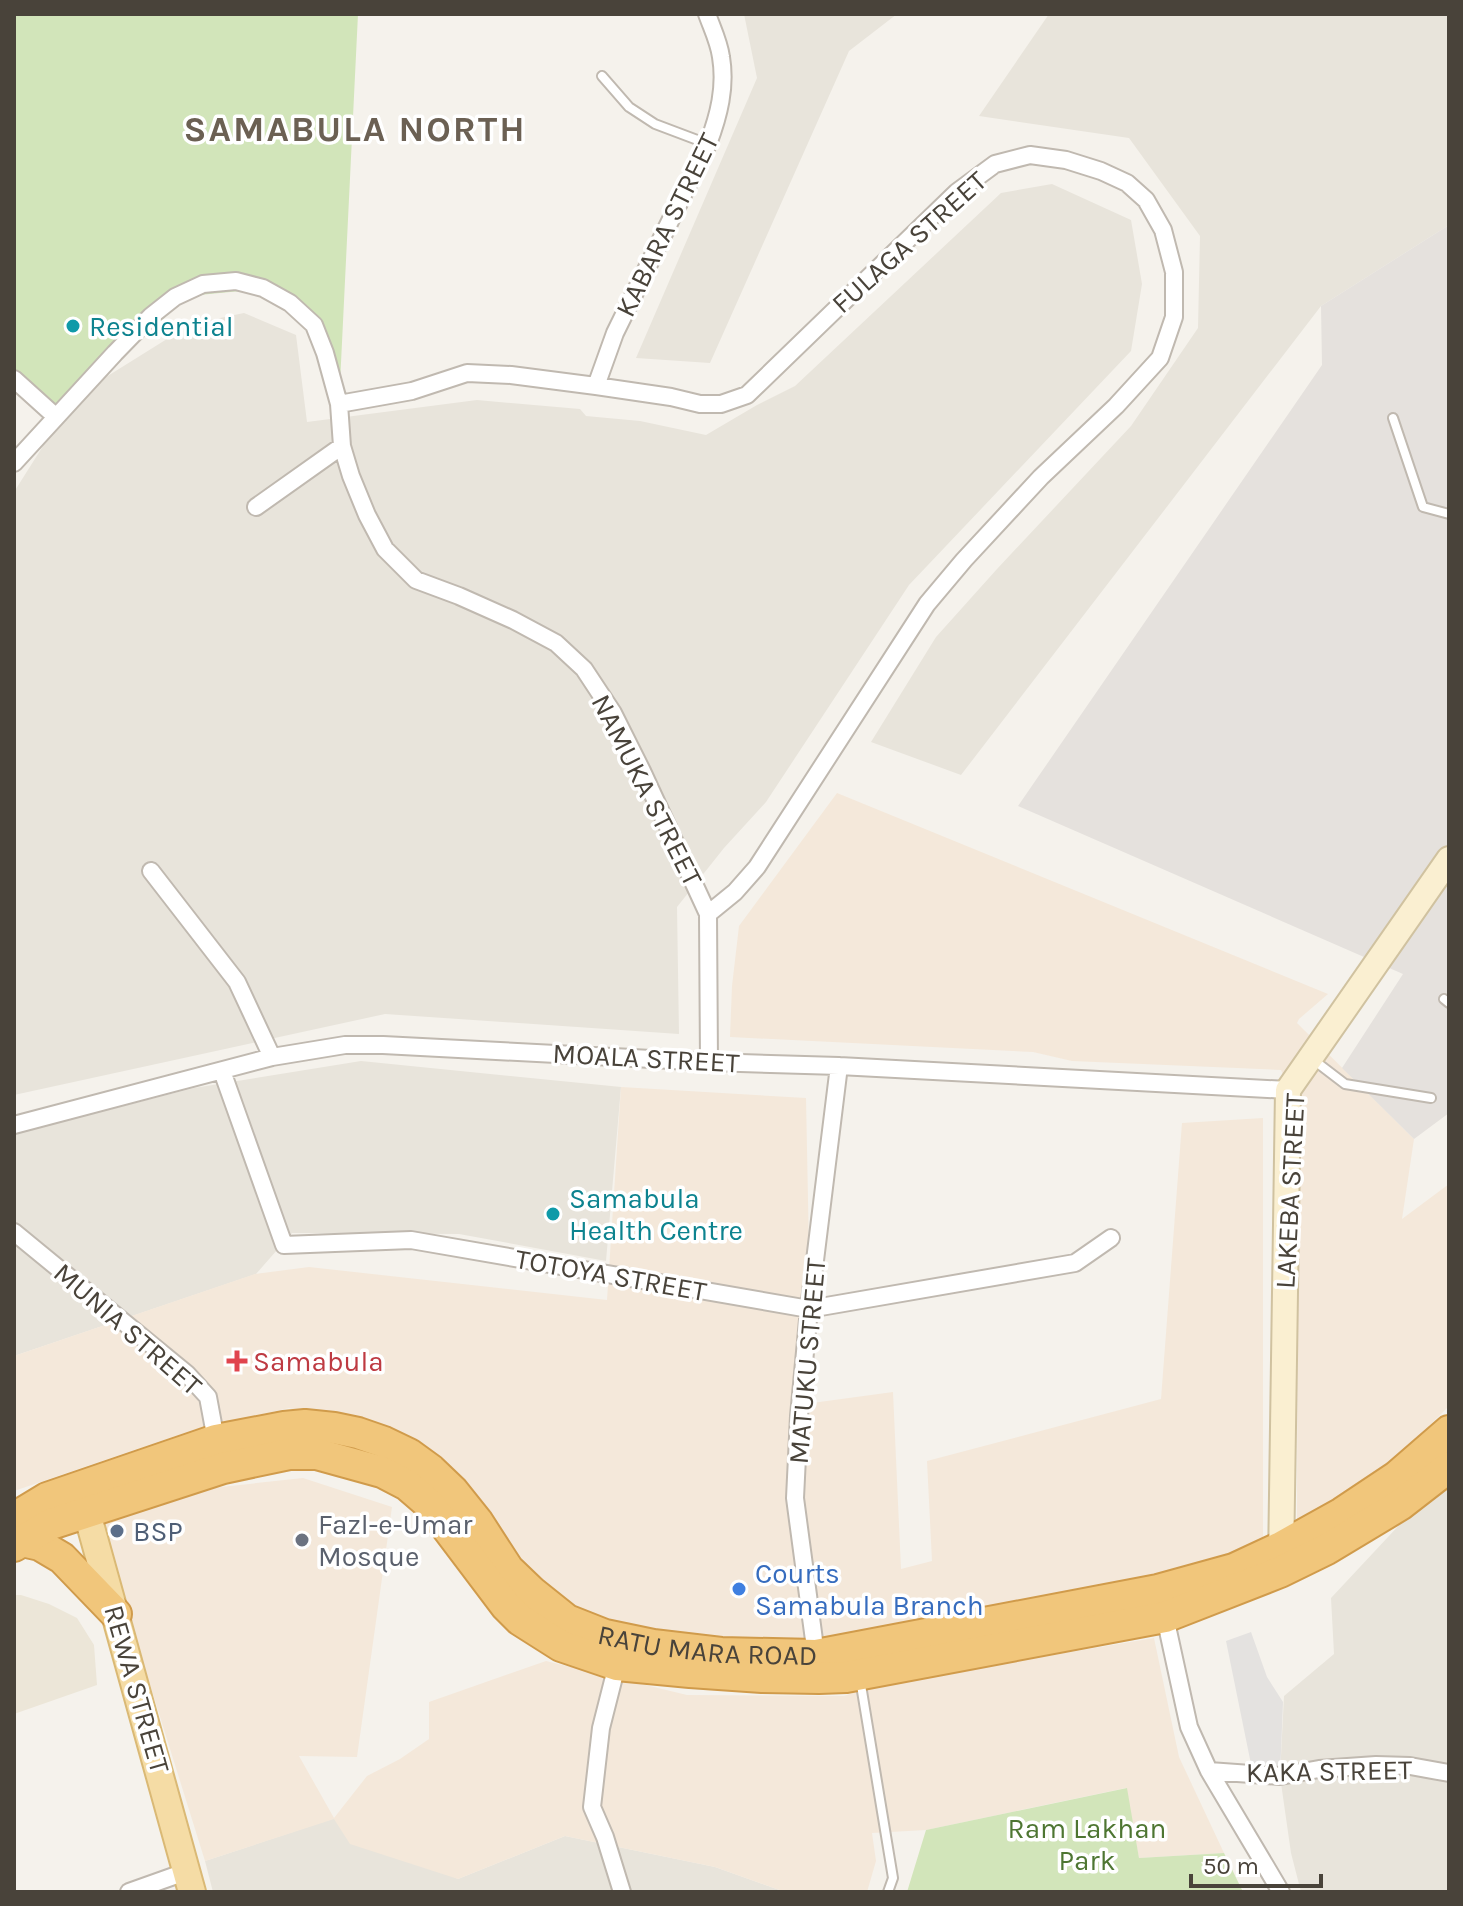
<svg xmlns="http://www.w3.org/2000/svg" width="1463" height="1906" viewBox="0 0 1463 1906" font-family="Karla,sans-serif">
<rect width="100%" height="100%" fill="#f5f2ec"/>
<path fill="#e8e4db" d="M744 14H897L849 51 710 363 636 358 757 78Z
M1049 14H1449V225L1321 306 961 775 871 742 936 637 997 569 1131 426 1198 328 1200 236 1129 138 979 116Z
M1052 184 1131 220 1142 284 1131 351 909 585 766 802 724 848 677 907 679 1034 385 1014 14 1095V492L74 397 191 324 244 313 296 335 307 422 477 400 580 409 586 416 640 421 706 435 757 405 795 386 1001 193Z
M361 1061 621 1087 606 1261 459 1234 292 1233 256 1274 14 1356V1134L194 1088Z
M1449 1478V1892H1301L1291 1853 1280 1776 1284 1696 1334 1654 1331 1598 1431 1491Z
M335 1818 458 1879 565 1836 715 1867 785 1892H213L205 1861Z"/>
<path fill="#f4e8da" d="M837 793 1328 994 1299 1019 1297 1023 1414 1139 1402 1219 1449 1184V1406L1382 1473 1297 1521 1298 1108 1281 1070 1072 1061 1033 1052 730 1037 732 986 739 926Z
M621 1087 806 1098 812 1403 893 1392 901 1569 932 1561 927 1461 1161 1399 1182 1123 1263 1118V1542L1133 1588 837 1645 730 1654 567 1613 380 1437 289 1408 193 1430 14 1491V1356L255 1274 309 1267 607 1300Z
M303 1478 392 1507 357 1757 299 1756 334 1818 367 1776 400 1759 429 1739V1702L546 1661 687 1695 844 1696 876 1685 1154 1638 1179 1757 1224 1853 1139 1858 1126 1788 926 1830 872 1833 876 1861 867 1892H785L715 1867 565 1836 458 1879 350 1844 334 1819 205 1861 98 1518 184 1491Z"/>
<path fill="#e5e1dd" d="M1449 225V1113L1414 1139 1342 1068 1403 974 1018 806 1322 365 1321 306Z"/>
<path fill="#ece6d8" d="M14 1595H21L49 1604 77 1618 94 1645 97 1685 14 1714Z"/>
<path fill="#d2e5ba" d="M14 14H358L339 404 319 324 262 289 189 296 51 418 14 381Z
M1127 1788 1139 1858 1224 1853 1243 1892H907L926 1830Z"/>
<path fill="#e4e2e0" d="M1251 1632 1267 1677 1283 1702 1280 1776 1253 1774 1226 1641Z"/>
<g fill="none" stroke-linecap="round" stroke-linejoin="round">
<g stroke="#c0b9b0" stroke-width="12">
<path id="lane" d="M602 76 629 107 655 124 708 144
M1393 418 1423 507 1449 514
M1444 999 1449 1003
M1311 1058 1345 1084 1431 1098
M860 1679 893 1878 888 1892"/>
</g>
<g stroke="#c0b9b0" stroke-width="20">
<path id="street" d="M14 379 55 416
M596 386 615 333 708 144C719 115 726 87 721 57 719 42 712 28 707 14
M339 404 412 391 467 373 511 375 596 386 671 397 700 404H721L747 395 957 192 995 164 1030 155 1066 160 1101 171 1127 183 1146 200 1163 230 1174 272V317L1160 358 1116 406 1041 477 964 560 927 604 757 867 735 892 708 914
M14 463 115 353 151 316 175 297 203 284 236 281 263 288 290 303 314 325 325 353 339 404 342 446 351 476 367 515 385 549 416 580 459 596 513 620 556 643 584 669 613 713 642 771 708 914 709 1062
M256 507 342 446
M151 871 237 982 272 1057
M222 1071 284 1245 411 1240 809 1309 1075 1263 1111 1238
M14 1125 272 1057 345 1045H383L709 1062 839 1066 1288 1090
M14 1232 187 1374 208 1397 216 1440
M1165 1617 1189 1727 1209 1771 1281 1892
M816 1655 795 1498 799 1416 809 1309 839 1066
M617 1665 601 1728 592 1807 605 1837 622 1892
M1209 1771 1280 1776 1319 1769 1376 1765 1410 1766 1449 1773
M129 1892 188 1871"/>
</g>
<g stroke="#d0c2a0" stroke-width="28">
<path id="secondary" d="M1281 1562 1288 1090 1449 859"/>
</g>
<g stroke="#dab975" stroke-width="30">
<path id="primary" d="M82 1495 192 1892"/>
</g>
<g stroke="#d09b4b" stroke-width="34">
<g id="highway">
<path id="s1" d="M14 1518 47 1498 216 1440 284 1427 305 1425 334 1428 358 1433 384 1442 409 1454 431 1470 453 1491 477 1521 508 1569 532 1592 567 1620 605 1635 653 1645 721 1653 816 1655 1158 1590 1234 1569 1281 1547 1342 1513 1396 1477 1449 1431"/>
<path d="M22 1541 40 1545 62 1558 116 1614"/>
<path d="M14 1546 51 1524 223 1468 289 1454H317L382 1472 407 1485 429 1504 506 1606 520 1620 561 1646 617 1665 690 1672 762 1677 819 1678 846 1677 1165 1617 1280 1572 1327 1549 1400 1505 1449 1467"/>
</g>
</g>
<use href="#lane" stroke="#fff" stroke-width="8"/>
<use href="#street" stroke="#fff" stroke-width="16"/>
<use href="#secondary" stroke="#faefd1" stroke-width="24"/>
<use href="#primary" stroke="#f5dca5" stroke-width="26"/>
<use href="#highway" stroke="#f1c67b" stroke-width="30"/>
</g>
<g fill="#0f9aa8" stroke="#fff" stroke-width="3">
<circle cx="73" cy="326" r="8"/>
<circle cx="553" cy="1214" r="8"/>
</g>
<path fill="#e0444e" stroke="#fff" stroke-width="3" d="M233 1349h8v8h8v8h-8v8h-8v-8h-8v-8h8z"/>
<circle fill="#5c6f8a" stroke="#fff" stroke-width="3" cx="117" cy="1531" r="8"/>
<circle fill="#6b7280" stroke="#fff" stroke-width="3" cx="302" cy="1540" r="8"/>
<circle fill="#3f7fe0" stroke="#fff" stroke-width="3" cx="739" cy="1589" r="8"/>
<g text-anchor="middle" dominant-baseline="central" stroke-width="7" stroke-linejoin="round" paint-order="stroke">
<g font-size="28" fill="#49433a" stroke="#fff">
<text transform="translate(667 225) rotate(-64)">KABARA STREET</text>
<text transform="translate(909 242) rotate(-42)">FULAGA STREET</text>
<text transform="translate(647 790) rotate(63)">NAMUKA STREET</text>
<text transform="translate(646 1058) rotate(3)">MOALA STREET</text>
<text transform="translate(1290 1191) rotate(-87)">LAKEBA STREET</text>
<text transform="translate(611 1275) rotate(10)">TOTOYA STREET</text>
<text transform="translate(128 1329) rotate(41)">MUNIA STREET</text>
<text transform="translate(807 1361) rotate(-85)">MATUKU STREET</text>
<text stroke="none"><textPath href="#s1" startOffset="792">RATU MARA ROAD</textPath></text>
<text transform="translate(137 1689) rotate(74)">REWA STREET</text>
<text transform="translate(1329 1771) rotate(-1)">KAKA STREET</text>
</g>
<g font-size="28" fill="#0d838f" stroke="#fff" text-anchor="start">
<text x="89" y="326">Residential</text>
<text x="569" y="1198">Samabula<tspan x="569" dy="32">Health Centre</tspan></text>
</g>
<g font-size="28" fill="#be3a42" stroke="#fff" text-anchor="start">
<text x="253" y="1361">Samabula</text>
</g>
<g font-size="28" fill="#5b616d" stroke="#fff" text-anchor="start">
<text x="318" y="1524">Fazl-e-Umar<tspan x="318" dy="32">Mosque</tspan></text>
</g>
<g font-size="28" fill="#4e5e75" stroke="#fff" text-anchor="start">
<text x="133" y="1531">BSP</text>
</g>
<g font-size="28" fill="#366cbe" stroke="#fff" text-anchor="start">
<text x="755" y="1573">Courts<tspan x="755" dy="32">Samabula Branch</tspan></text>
</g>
<g font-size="28" fill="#4e7632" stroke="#fff">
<text x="1087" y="1828">Ram Lakhan<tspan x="1087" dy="32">Park</tspan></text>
</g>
<g font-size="36" font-weight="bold" letter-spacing="2" fill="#6b6053" stroke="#fff">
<text x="355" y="129">SAMABULA NORTH</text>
</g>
</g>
<rect width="1463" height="1906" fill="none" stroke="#49433a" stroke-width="32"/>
<path d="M1191 1874v12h130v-12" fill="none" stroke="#49433a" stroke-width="4"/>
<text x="1203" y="1874" font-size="24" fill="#49433a" stroke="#ffffff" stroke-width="6" paint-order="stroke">50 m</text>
</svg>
